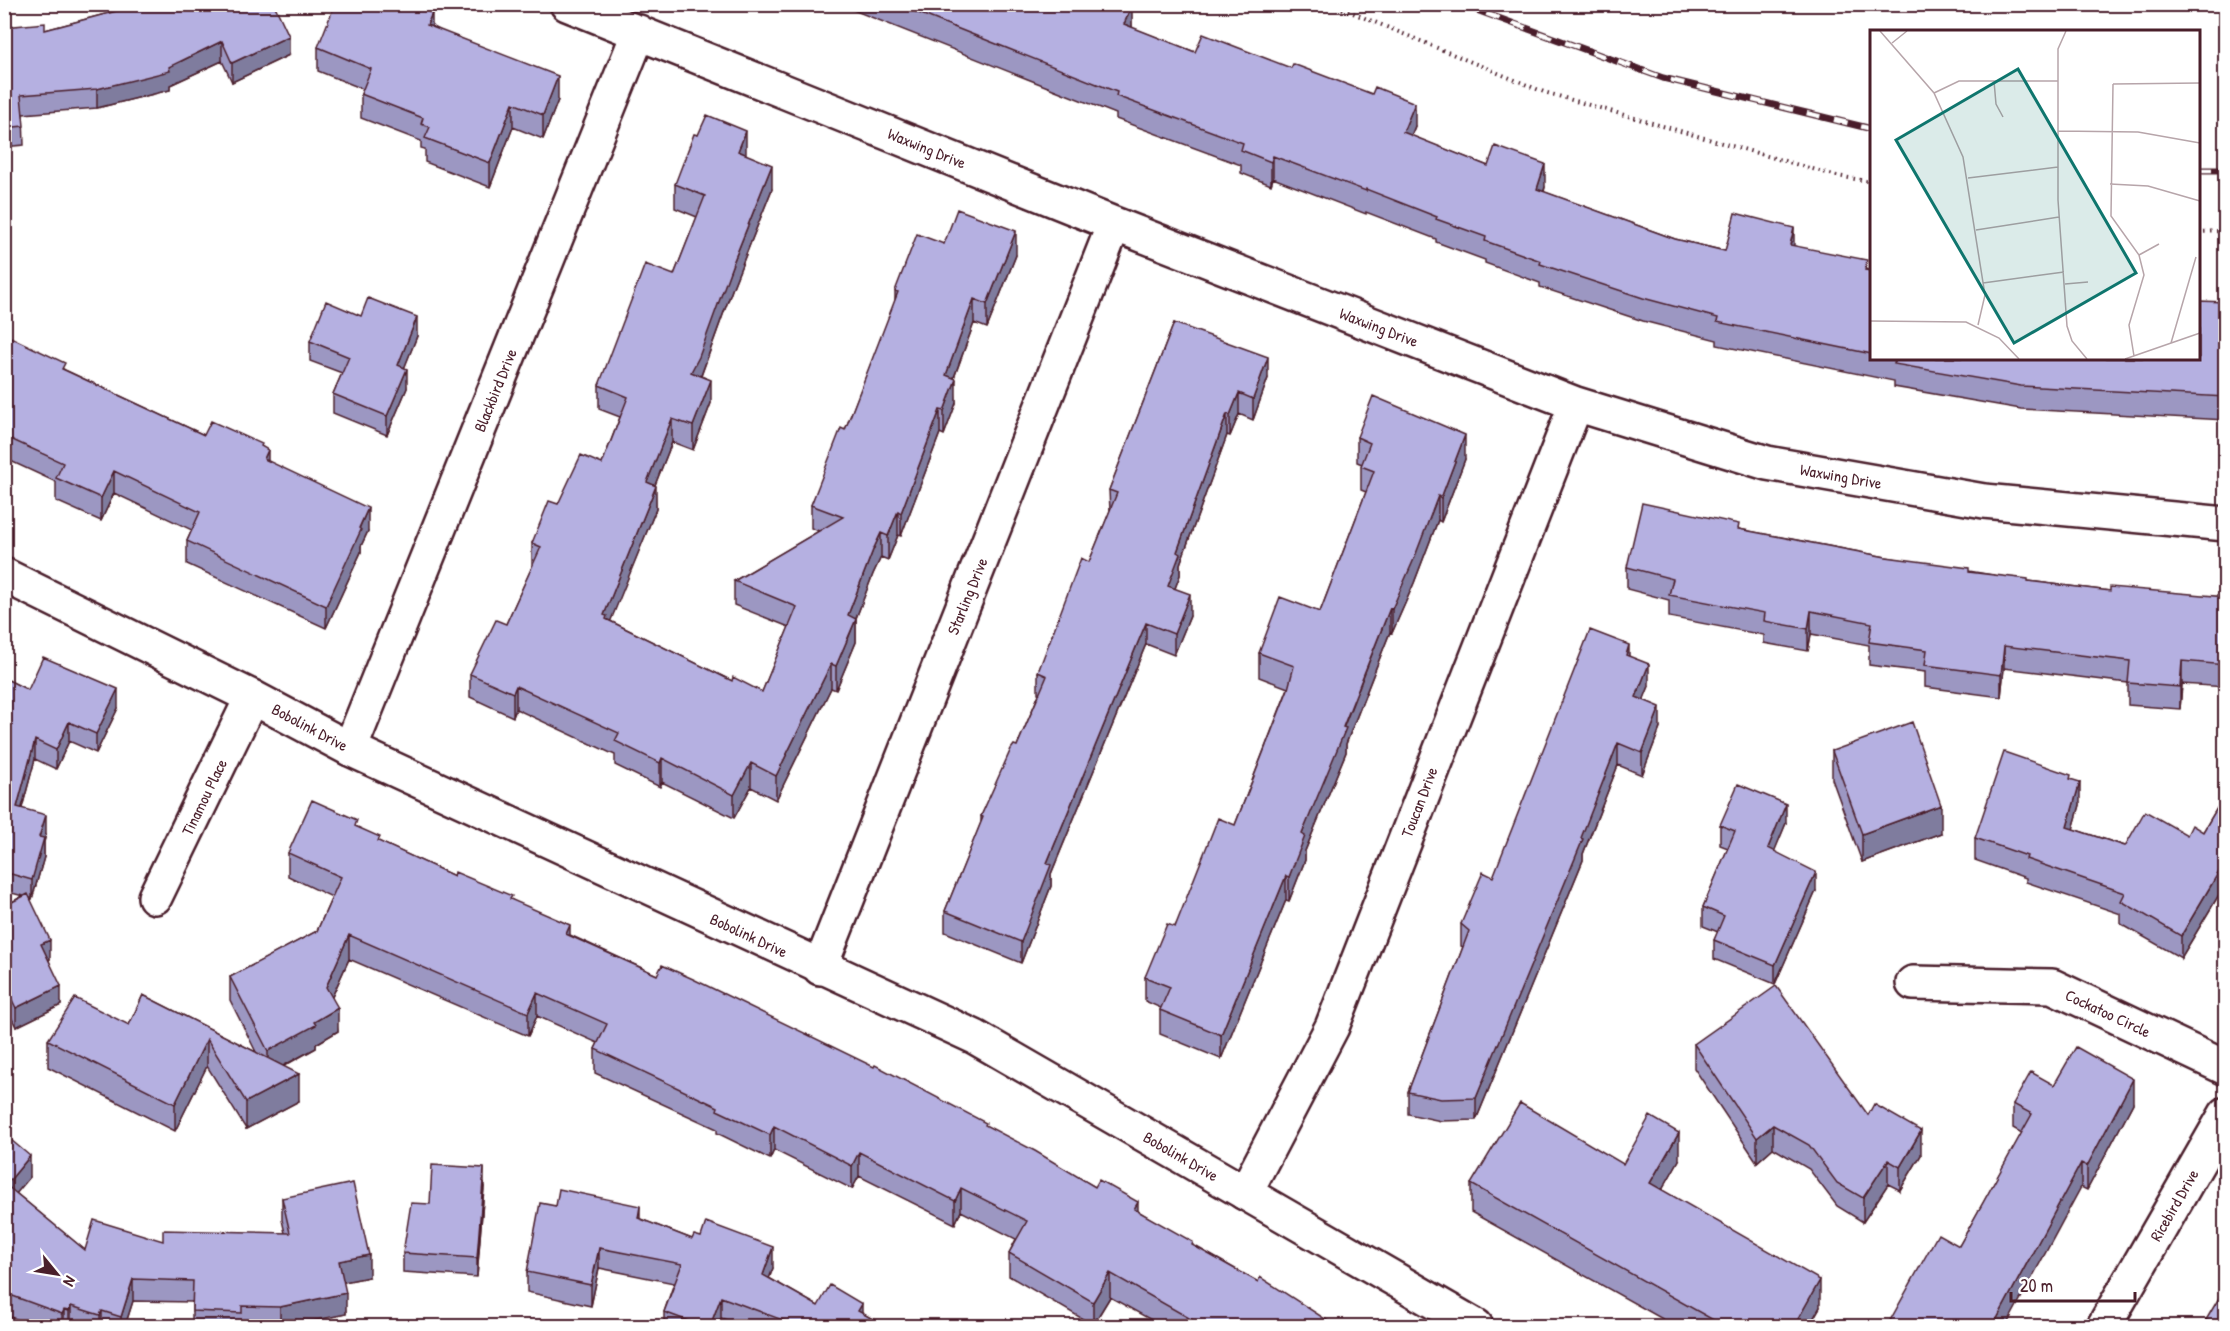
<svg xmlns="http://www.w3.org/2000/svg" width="2230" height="1331" viewBox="0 0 2230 1331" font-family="'Patrick Hand',sans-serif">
<rect width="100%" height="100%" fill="#fff"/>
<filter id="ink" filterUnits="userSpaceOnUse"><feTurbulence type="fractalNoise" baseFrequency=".0167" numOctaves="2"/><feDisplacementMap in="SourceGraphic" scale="12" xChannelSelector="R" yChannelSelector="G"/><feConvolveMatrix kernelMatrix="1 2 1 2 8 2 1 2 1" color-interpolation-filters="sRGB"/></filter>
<g filter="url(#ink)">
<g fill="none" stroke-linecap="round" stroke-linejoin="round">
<g stroke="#4a1f2b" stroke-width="38">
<path id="street" d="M567 4 1114 224 1576 404 1767 463 1984 501 2226 524
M350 749 639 32
M155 897 252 697
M820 968 1114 224
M1913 983 2052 986 2226 1068
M1245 1193 1332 1027 1576 404
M2104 1326 2226 1114"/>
</g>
<g stroke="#4a1f2b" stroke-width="38">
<path id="secondary" d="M4 575 252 697 350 749 975 1037 1476 1326"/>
</g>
<path stroke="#4a1f2b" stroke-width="4" stroke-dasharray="1.5 4.5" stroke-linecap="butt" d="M1331 4 1544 92 1837 176 1872 182
M2198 232 2226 231"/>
<use href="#street" stroke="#fff" stroke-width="33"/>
<use href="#secondary" stroke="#fff" stroke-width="33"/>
<g stroke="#4a1f2b" stroke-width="7">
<path id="rail" d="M1460 4 1663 78 1872 129
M2198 170H2226"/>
</g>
<use href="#rail" stroke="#fff" stroke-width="4.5" stroke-dasharray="14" stroke-linecap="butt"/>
</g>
<path fill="#9c97c2" stroke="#4a1f2b" stroke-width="1.5" d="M143 4 289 55 232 82 222 61 170 85V90L97 108 23 114 24 145 4 147V27L45 30Z
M843 4H1131L1132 28 1195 52 1415 126 1411 136 1488 166 1545 187 1544 192 1675 239 1725 251 1794 246 1872 271V358H2199L2226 302V420L2021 409 1894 387V381L1717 345V340L1643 321 1540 287V283L1485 263V260L1436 242V239L1366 212V214L1273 178 1271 185 1241 173V165L1116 119V114L843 6Z
M432 26 558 100 543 139 513 127 490 187 425 162V149L421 148V141L361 118V94L363 89 318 71V47Z
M746 155 772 189 733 287 701 376 711 403 693 450 672 442 655 485 656 509 610 621 732 681 762 692 789 627 734 605V581L819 531 811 528V505L845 430 895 302V291L944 244 1016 255 987 328 974 323 954 378 956 403 944 435 940 433 901 536 898 535 888 560 881 557 873 574 856 618V642L836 690 831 688 776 800 751 787 734 818 662 782 660 787 615 765V755L516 709 513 717 470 697V674L506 624 532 567V543L558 504 602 464 620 417 599 409V385L674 275 697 217 675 208V184Z
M361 316 417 336 404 368 407 388 387 435 333 413V394L342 373 310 361V341Z
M1174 323 1268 378 1253 420 1239 414 1230 436 1227 435 1180 564V575L1175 588 1190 616 1174 655 1146 644 1051 874V886L1021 963 945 932V911L981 823V816L1017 746 1039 694 1038 693V672L1089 562 1110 511 1109 490Z
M4 334 65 370 204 435 262 447 268 462 368 531 361 546V552L326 628 187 564V541L192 530 114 493 101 521 56 501V482L4 458Z
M1357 437 1465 459 1441 522 1438 520 1414 583 1392 633 1390 632 1346 744V752L1305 851V860L1289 901 1286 900 1221 1059 1160 1034V1010L1161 1008 1145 1001V977L1235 825 1288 688 1259 677V653L1320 612 1366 492 1361 490V466L1362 464 1357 462Z
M1739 529 1886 557 2028 581 2110 591 2226 597V687L2182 684 2180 709 2128 705V683L2004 668 2001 697 1925 687V672L1869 665V645L1811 634 1808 651 1764 643V635L1669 617V600L1627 589V567Z
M1629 657 1649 686 1643 700 1660 728 1642 775 1618 765 1583 854V860L1476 1120 1441 1121 1408 1114V1092L1463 947 1461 946V924L1493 877Z
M4 678 28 690 118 708 96 753 69 741 56 769 35 759 22 808 46 834 44 842V857L32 899 30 898 50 959 49 960 61 1005 16 1027 4 1002V906L23 896 4 891Z
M1832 751 1941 833 1862 862 1832 779Z
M2071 779 2080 805 2073 829 2125 846 2203 832 2226 793V883L2181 958 2121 924V914L2026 882V878L1975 860V838Z
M1786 823 1774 851 1816 891 1775 984 1714 959V940L1718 932 1703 926V907L1728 848 1720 845V825Z
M357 827 380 842 454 876 512 900 570 935 986 1126 1138 1211 1193 1245 1336 1326H1162L1110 1297 1093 1325 1009 1276V1253L1016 1239 961 1211 955 1224 859 1176 852 1189 774 1150 770 1159 717 1133V1129L595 1073V1049L598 1043 537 1016 528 1036 349 959 332 997 338 1031 316 1044V1048L284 1066 299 1101 246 1129 207 1066 175 1131 48 1067V1040L129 1025 143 995 256 1052 230 1000V977L317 931 332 897 288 876V853Z
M1694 1044 1868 1115 1921 1155 1900 1190 1888 1184 1863 1222 1837 1206 1809 1169 1773 1148 1757 1162 1694 1068Z
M2054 1085 2133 1103 2087 1190 2081 1187 1959 1246 2022 1133 2013 1128V1104Z
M4 1134 30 1177 16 1193 85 1250 163 1241 285 1233 282 1220V1198L369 1277 343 1282 346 1314 288 1326H192V1302L133 1301 125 1326H38L10 1317 4 1313Z
M1679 1160 1662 1190 1820 1307 1809 1326H1675L1471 1212V1184Z
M484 1187 477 1277 403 1272V1253L430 1204Z
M640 1219 692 1239 773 1268 769 1278 818 1306 862 1313 885 1326H745L721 1318 718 1326H664V1312L674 1283 599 1268 591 1306 527 1292V1272Z
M2206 1320 2226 1326H2206Z"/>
<path fill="#7f7b9e" stroke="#4a1f2b" stroke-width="1.5" d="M1132 5V28L1124 24Z
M432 13V37L427 25Z
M289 36V55L232 82V63Z
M222 41V61L170 85V90L97 108V89L169 67Z
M558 76V100L543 139V115Z
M513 103V127L490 187V163Z
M1415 103V126L1403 155V132Z
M746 131V155L738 151Z
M1273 156V178L1271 185V162Z
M1545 164V187L1537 212V189Z
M772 165V189L733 287 699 381 691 372 733 263Z
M1794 228V251L1790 245Z
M1016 231V255L987 328V304Z
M974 299V323L946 399V375Z
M417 317V336L398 384V365Z
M1268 357V378L1253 420V399Z
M407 369V388L387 435V416Z
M956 379V403L944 435V411Z
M711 380V403L693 450V426Z
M1239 393V414L1230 436V415Z
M940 410V433L901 536V513Z
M1227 414V435L1180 564V575L1168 607V586L1177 552Z
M672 419V442L647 505V482Z
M1465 435V459L1441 522V498Z
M268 450V472L264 459Z
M114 471V493L101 521V498Z
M656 486V509L607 630 604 615Z
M1438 496V520L1414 583 1392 633V609Z
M368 508V531L361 546V552L326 628V606Z
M898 511V535L888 560V536Z
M881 533V557L873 574 848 639V615L873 550Z
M1190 594V616L1174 655V634Z
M1390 608V632L1346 744V752L1305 851V860L1289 901V877L1302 834Z
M1811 611V634L1808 651V629Z
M856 619V642L836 690V666Z
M1146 623V644L1051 874V886L1021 963V942L1047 863Z
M1629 645V667L1626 655Z
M2004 646V668L2001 697V675Z
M2182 661V684L2180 709V687Z
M831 664V688L776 800V776Z
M1649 664V686L1636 719V697Z
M516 686V709L513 717V693Z
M118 689V708L96 753V734Z
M1660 707V728L1642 775V753Z
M69 722V741L56 769V750Z
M35 740V759L17 826V807Z
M1618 743V765L1583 854V860L1476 1120V1098Z
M662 758V782L660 787V763Z
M751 763V787L734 818V795Z
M2080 782V805L2067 850V827Z
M1786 804V823L1768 867V848Z
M1941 805V833L1862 862V834Z
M46 815V834L44 842V857L32 899V880L39 837Z
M2226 860V883L2181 958V936Z
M1816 872V891L1775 984V965Z
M1286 876V900L1221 1059V1035Z
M570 925V948L566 934Z
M349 935V959L326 1010V987Z
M50 940V959L41 964V944Z
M61 986V1005L16 1027V1008Z
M537 993V1016L528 1036V1013Z
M338 1008V1031L316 1044V1048L268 1074V1051L314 1022Z
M207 1039V1066L175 1131V1104Z
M299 1074V1101L246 1129V1102Z
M2133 1079V1103L2087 1190V1166Z
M1773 1125V1148L1757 1162V1138Z
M774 1126V1150L770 1159V1135Z
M1921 1131V1155L1900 1190V1167Z
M1679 1133V1160L1650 1211V1183Z
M859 1152V1176L852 1189V1166Z
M30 1156V1177L6 1206V1185Z
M1888 1160V1184L1863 1222V1198Z
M2081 1163V1187L2006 1326H1993Z
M484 1168V1187L477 1277V1258Z
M961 1188V1211L955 1224V1201Z
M1138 1202V1225L1134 1209Z
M640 1206V1227L638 1218Z
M773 1247V1268L763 1295V1275Z
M599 1248V1268L591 1306V1285Z
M369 1255V1277L339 1283V1261Z
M1110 1273V1297L1093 1325V1302Z
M133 1279V1301L125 1326H121V1317Z
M1820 1280V1307L1809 1326H1794Z
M346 1293V1314L288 1326H280V1307Z
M721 1297V1318L718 1326H710Z
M862 1304V1325L858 1311Z
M71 1306V1326H69V1311Z
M64 1310V1326H62V1314Z
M102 1311V1326H100V1315Z"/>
<path fill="#b5b0e1" stroke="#4a1f2b" stroke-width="1.5" d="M143 4H274L289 36 232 63 222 41 169 67 170 71 97 89 21 95 24 126 4 128V27L45 23V30Z
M335 4H410L432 13 427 25 558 76 543 115 513 103 490 163 425 138 430 127 421 124 423 118 361 94 371 69 318 47Z
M896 4H1131L1132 5 1124 24 1195 52 1203 34 1291 68 1293 64 1372 94 1375 87 1415 103 1403 132 1488 166 1495 146 1545 164 1537 189 1675 239 1725 251 1735 213 1794 228 1790 245 1867 260 1865 270 1872 271V354L1717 322 1718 318 1643 298 1540 264 1541 261 1485 241 1486 237 1436 219 1437 217 1366 189V191L1273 156 1271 162 1241 150 1243 143 1116 96 1117 92Z
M707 115 746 131 738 151 772 165 733 263 699 357 691 372 711 380 693 426 672 419 647 482 656 486 604 615 607 616 606 619 732 681 733 677 762 692 797 607 734 581 843 517 811 505 841 428 845 430 898 292 895 291 917 234 944 244 957 209 1016 231 987 304 974 299 946 375 956 379 944 411 940 410 901 513 898 511 888 536 881 533 873 550 848 615 856 619 836 666 831 664 776 776 751 763 734 795 662 758 660 763 615 741 619 733 516 686 513 693 470 674 496 620 506 624 541 547 532 543 549 501 558 504 581 455 602 464 628 397 599 385 645 264 674 275 705 196 675 184 694 134 698 135Z
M368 298 417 317 398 365 407 369 387 416 333 394 349 357 310 341 326 301 361 316Z
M2199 301 2226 302V397L2021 386 1894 364 1895 359 1894 358H2199Z
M1174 323 1268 357 1253 399 1239 393 1230 415 1227 414 1177 552 1180 554 1168 586 1190 594 1174 634 1146 623 1047 863 1051 865 1021 942 945 911 983 817 981 816 1011 749 1014 745 1017 746 1047 676 1038 672 1081 558 1089 562 1117 493 1109 490Z
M4 334 65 363 62 369 204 435 211 421 262 444 261 446 268 450 264 459 368 508 359 528 361 530 326 606 187 541 200 512 114 471 101 498 56 478 63 463 4 436Z
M1373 396 1465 435 1441 498 1438 496 1414 559 1392 609 1390 608 1343 727 1346 728 1302 834 1305 836 1289 877 1286 876 1221 1035 1160 1010 1170 987 1145 977 1167 924 1175 927 1218 818 1235 825 1288 689 1294 666 1259 653 1280 597 1320 612 1374 471 1361 466 1370 443 1357 437Z
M1642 503 1739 524 1738 529 1886 557 1969 568V572L2028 579V581L2110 591V587L2226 597V665L2182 661 2180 687 2128 683 2130 661 2004 646 2001 675 1925 665 1927 650 1869 642 1872 623 1811 611 1808 629 1764 621 1765 613 1669 595 1673 579 1627 567Z
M1590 630 1629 645 1626 655 1649 664 1636 697 1660 707 1642 753 1618 743 1581 838 1583 839 1476 1098 1441 1099 1408 1092 1469 931 1461 924 1483 872 1493 877Z
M43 657 118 689 96 734 69 722 56 750 35 740 17 807 46 815 39 837 44 838 32 880 4 872V678L28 690Z
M1912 722 1941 805 1862 834 1832 751Z
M2004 752 2071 775 2070 779 2080 782 2067 827 2125 846 2145 811 2187 835 2192 825 2203 832 2226 793V860L2181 936 2121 901 2125 893 2026 859 2027 856 1975 838Z
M1738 784 1786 804 1768 848 1816 872 1775 965 1714 940 1724 916 1703 907 1735 831 1720 825Z
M312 800 357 820 355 826 380 837 378 841 454 876 455 872 512 896 510 899 570 925 566 934 657 975 662 965 693 979 874 1067 875 1065 986 1123 985 1125 1035 1151 1095 1187 1099 1180 1138 1202 1134 1209 1193 1242 1192 1245 1258 1282 1260 1277 1336 1326H1203L1110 1273 1093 1302 1009 1253 1027 1221 961 1188 955 1201 859 1152 852 1166 774 1126 770 1135 717 1110 718 1107 595 1049 607 1024 537 993 528 1013 349 935 326 987 338 1008 314 1022 316 1025 268 1051 230 977 317 931 341 877 288 853Z
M28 894 50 940 41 944 61 986 16 1008 4 983V906Z
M1776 986 1868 1115 1874 1104 1921 1131 1900 1167 1888 1160 1863 1198 1837 1183 1809 1145 1773 1125 1757 1138 1694 1044Z
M143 995 299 1074 246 1102 207 1039 175 1104 48 1040 75 998 129 1025Z
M2076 1047 2133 1079 2087 1166 2081 1163 1993 1326H1887L1938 1234 1959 1246 2032 1114 2013 1104 2031 1072 2054 1085Z
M1520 1103 1623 1164 1650 1116 1679 1133 1650 1183 1820 1280 1794 1326H1724L1471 1184Z
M4 1134 30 1156 6 1185 85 1250 94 1220 163 1241V1230L290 1233 282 1198 353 1183 369 1255 339 1261 346 1293 280 1307 242 1306V1313L192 1311 193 1281 133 1279 121 1317 102 1311 100 1315 71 1306 69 1311 64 1310 62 1314 10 1295 4 1291Z
M432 1165 484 1168 477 1258 403 1253 411 1203 430 1204Z
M559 1189 640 1206 638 1218 692 1239 694 1235 701 1237 706 1222 773 1247 763 1275 818 1306 830 1285 862 1304 858 1311 885 1326H785L788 1322 721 1297 710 1326H702L664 1312 682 1264 599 1248 591 1285 527 1272 540 1203 556 1206Z
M2226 1286V1326H2212L2214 1324 2206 1320Z"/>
</g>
<g text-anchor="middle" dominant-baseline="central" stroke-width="6" stroke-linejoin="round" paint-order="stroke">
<g font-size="16" fill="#4a1f2b" stroke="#fff">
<text transform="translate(927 148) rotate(22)">Waxwing Drive</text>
<text transform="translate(1379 327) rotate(21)">Waxwing Drive</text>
<text transform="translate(495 390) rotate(-68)">Blackbird Drive</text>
<text transform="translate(1841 476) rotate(10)">Waxwing Drive</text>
<text transform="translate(967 596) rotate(-68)">Starling Drive</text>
<text transform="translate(310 727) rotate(28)">Bobolink Drive</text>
<text transform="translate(204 797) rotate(-64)">Tinamou Place</text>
<text transform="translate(1419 802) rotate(-69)">Toucan Drive</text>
<text transform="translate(749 935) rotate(25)">Bobolink Drive</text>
<text transform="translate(2108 1013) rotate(25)">Cockatoo Circle</text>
<text transform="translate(1181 1156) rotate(30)">Bobolink Drive</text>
<text transform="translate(2174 1205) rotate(-60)">Ricebird Drive</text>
</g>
</g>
<g transform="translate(1870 30)">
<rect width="330" height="330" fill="#fff"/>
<path fill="none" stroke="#b7a5aa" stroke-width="1.5" d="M10 1 64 63 93 127 115 265 108 295M196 1 188 19V170L197 296 202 311 217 329M22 13 37 1M124 51 126 74 133 87M243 54 241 186 269 225 274 245 259 295 264 326M243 54 330 53M64 63 89 51H188M188 101 268 102 330 113M98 148 188 137M240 154 278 156 330 171M106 200 189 187M269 225 289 214M113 253 194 242M195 254 218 252M0 291 96 292 129 308 149 329M301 313 326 227M255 329 330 303"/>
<path fill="#0f766e" fill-opacity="0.15" stroke="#0f766e" stroke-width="3" d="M148 39 266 243 144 313 26 110Z"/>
<rect width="330" height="330" fill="none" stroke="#4a1f2b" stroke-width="3"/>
</g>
<rect width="2230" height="1331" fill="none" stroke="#fff" stroke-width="24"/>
<rect x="12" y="12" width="2206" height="1307" fill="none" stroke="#4a1f2b" stroke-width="2" filter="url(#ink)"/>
<g transform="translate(57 1274) rotate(120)" stroke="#ffffff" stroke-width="4.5" paint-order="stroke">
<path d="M0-4.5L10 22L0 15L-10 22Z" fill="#4a1f2b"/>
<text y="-9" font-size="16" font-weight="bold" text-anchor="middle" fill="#4a1f2b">N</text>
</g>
<path d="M2011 1292v9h124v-9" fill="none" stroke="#4a1f2b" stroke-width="3"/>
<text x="2020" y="1292" font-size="18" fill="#4a1f2b" stroke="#ffffff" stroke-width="4.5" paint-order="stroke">20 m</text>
</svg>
